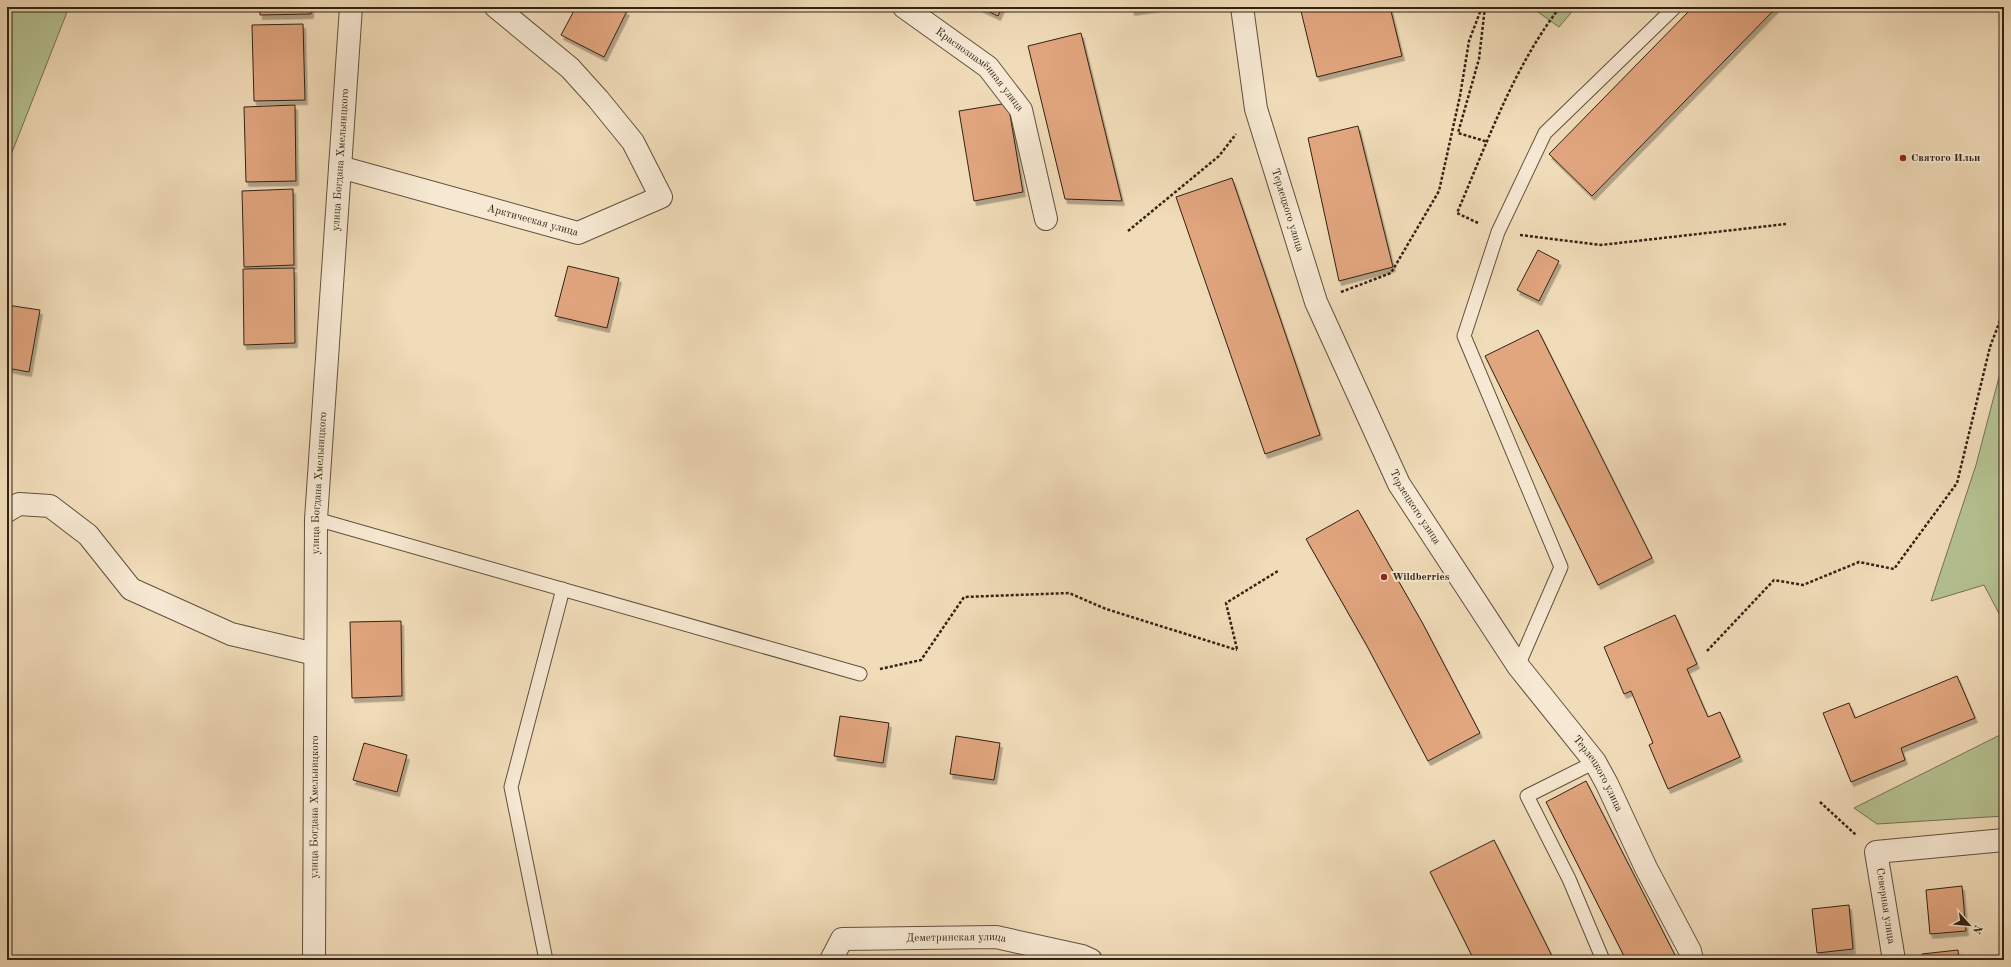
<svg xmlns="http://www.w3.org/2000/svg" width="2011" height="967" viewBox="0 0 2011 967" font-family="'Old Standard TT',serif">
<defs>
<filter id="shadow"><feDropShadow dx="2.5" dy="4.5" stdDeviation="0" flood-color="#0004"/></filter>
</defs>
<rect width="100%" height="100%" fill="#f1dcb9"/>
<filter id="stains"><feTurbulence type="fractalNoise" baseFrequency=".005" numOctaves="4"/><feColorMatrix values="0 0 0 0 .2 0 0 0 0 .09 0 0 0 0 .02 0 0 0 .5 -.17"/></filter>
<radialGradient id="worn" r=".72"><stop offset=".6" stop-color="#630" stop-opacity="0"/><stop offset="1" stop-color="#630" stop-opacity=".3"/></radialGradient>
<path fill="#b6c292" stroke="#747253" d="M7 7H69L7 165Z
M1531 7H1576L1559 27Z
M2004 358V623L1984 585 1931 601 1976 465Z
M2004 733V816L1877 824 1854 808Z"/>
<path fill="#e2a67f" stroke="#312314" filter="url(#shadow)" d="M260 7H311V14L260 15Z
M576 7H619L627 11 604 57 561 35Z
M979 7H1002L998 16Z
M1131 7H1158L1132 11Z
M1300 7H1390L1402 56 1317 77Z
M1693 7H1777L1592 196 1549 154Z
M303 24 305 100 254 101 252 25Z
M1081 33 1122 201 1065 199 1028 46Z
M1008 103 1023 192 974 201 959 111Z
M295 105 296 181 246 182 244 107Z
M1358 126 1393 267 1339 281 1308 138Z
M1232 178 1320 435 1265 454 1176 197Z
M293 189 294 265 244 267 242 191Z
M1538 250 1559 261 1539 301 1517 290Z
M568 266 619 278 607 328 555 316Z
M294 268 295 343 244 345 243 269Z
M7 305 40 310 29 372 7 368Z
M1538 330 1652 558 1598 585 1485 356Z
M1358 510 1423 624 1480 733 1428 761 1367 646 1306 539Z
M1675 615 1697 664 1687 669 1708 717 1720 712 1740 757 1668 789 1649 745 1653 743 1631 691 1624 694 1604 647Z
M401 621 402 696 352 698 350 622Z
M1957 676 1975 718 1901 748 1905 760 1851 782 1823 713 1849 703 1855 718Z
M840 716 889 723 883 763 834 756Z
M956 736 1000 743 994 780 950 774Z
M364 743 407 755 397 792 353 780Z
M1586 781 1676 957 1670 960H1626L1546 802Z
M1494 840 1554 960H1474L1430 872Z
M1962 886 1966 931 1930 934 1926 890Z
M1849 905 1853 949 1817 953 1812 909Z
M1958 950 1959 960H1922V954Z
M876 957 933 960H876Z"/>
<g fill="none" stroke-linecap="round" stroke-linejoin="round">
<g stroke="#61513d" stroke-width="15">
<path id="lane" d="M316 519 860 674
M1518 666 1561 567 1464 336 1498 232 1545 133 1675 7
M1595 762 1527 796 1569 879 1603 960
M546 960 511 787 563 589"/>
</g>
<g stroke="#61513d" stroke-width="24">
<g id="street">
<path id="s1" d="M904 7 988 67 1021 110 1046 219"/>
<path id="s2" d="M1242 7 1256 109 1316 302 1399 484 1518 666 1595 762 1607 784 1646 868 1690 951 1692 960"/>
<path id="s3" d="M340 167 578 233 661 197 633 142 598 99 570 68 496 7"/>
<path d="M7 511 19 504 50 506 88 535 131 589 231 634 315 654"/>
<path id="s4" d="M314 960 316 519 351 7"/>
<path id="s5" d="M831 960 842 939 996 937 1082 956 1091 960"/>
<path d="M1894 960 1876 852 2004 840"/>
</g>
</g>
<path stroke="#312314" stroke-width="2.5" stroke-dasharray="3 2" stroke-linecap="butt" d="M1485 7 1479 59 1458 133 1488 142
M1996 7 2004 12
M1478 223 1457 213C1487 143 1513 68 1560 7
M1128 231 1219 156 1236 134
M1520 235 1601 245 1786 224
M1341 292 1391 273 1439 191 1460 96 1469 41 1482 7
M1237 649 1226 603 1278 571
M1707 651 1774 580 1803 585 1859 562 1894 569 1957 483 1990 347 2004 310
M880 669 921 660 964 597 1069 593 1106 609 1237 650
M1820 802 1856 835"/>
<use href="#lane" stroke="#f6e8d2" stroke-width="13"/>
<use href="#street" stroke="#f6e8d2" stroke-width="22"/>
</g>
<g fill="#8f2418" stroke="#f6e8d2" stroke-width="1.5">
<circle cx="1903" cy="158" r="4"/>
<circle cx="1384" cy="577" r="4"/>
</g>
<g text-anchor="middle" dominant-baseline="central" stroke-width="4" stroke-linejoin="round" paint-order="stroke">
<g font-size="11" fill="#312314" stroke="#f6e8d2">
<text stroke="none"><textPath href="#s1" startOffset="99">Краснознамённая улица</textPath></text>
<text stroke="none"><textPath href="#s4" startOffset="801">улица Богдана Хмельницкого</textPath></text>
<text stroke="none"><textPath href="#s2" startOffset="209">Терлецкого улица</textPath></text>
<text stroke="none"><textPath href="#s3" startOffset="200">Арктическая улица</textPath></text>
<text stroke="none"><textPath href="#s4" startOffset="477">улица Богдана Хмельницкого</textPath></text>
<text stroke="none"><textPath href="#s2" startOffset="533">Терлецкого улица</textPath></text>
<text stroke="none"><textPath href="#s2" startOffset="857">Терлецкого улица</textPath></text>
<text stroke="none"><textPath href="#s4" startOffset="153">улица Богдана Хмельницкого</textPath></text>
<text transform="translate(1885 906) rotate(81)">Северная улица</text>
<text stroke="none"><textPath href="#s5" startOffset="138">Деметринская улица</textPath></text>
</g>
<g font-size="11" font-weight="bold" fill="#312314" stroke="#f6e8d2" text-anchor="start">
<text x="1911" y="158">Святого Ильи</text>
<text x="1392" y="577">Wildberries</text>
</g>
</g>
<rect width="2011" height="967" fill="none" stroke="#f1dcb9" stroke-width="24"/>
<rect x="8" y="8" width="1995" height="951" fill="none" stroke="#312314" stroke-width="2"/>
<rect x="12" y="12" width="1987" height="943" fill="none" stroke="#312314"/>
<g transform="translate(1969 925) rotate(117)" stroke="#f6e8d2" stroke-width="3" paint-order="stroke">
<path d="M0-3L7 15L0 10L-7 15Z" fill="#312314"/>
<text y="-6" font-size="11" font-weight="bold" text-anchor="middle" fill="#312314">N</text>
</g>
<rect width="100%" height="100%" filter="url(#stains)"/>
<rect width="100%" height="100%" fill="url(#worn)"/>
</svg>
